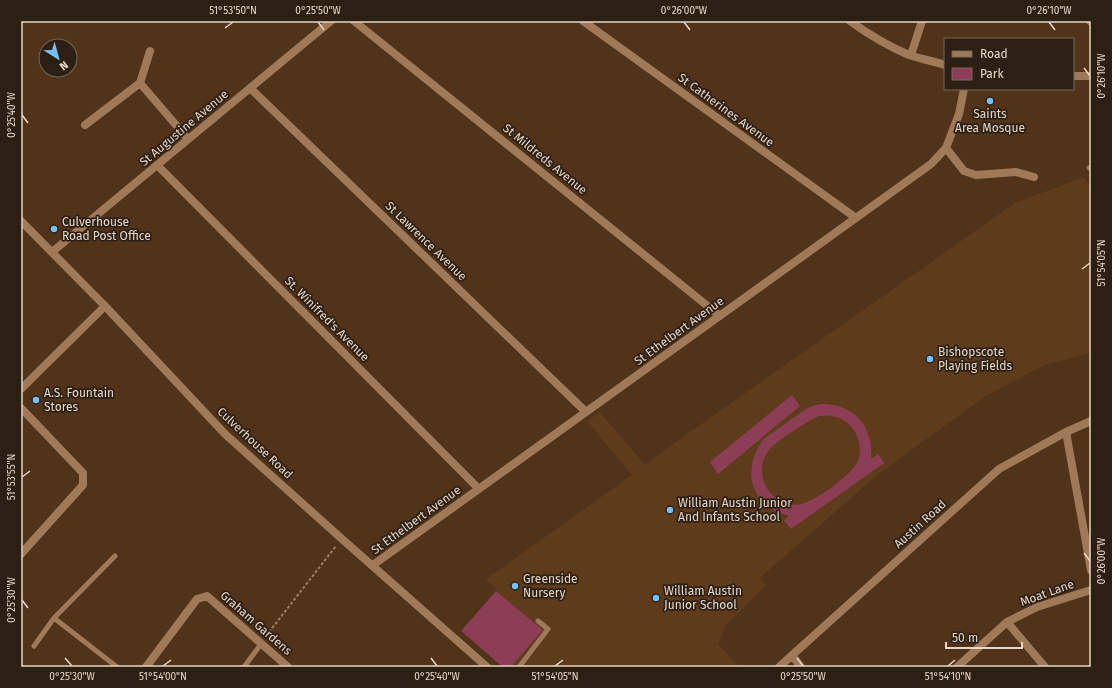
<svg xmlns="http://www.w3.org/2000/svg" width="1112" height="688" viewBox="0 0 1112 688" font-family="'Fira Sans',sans-serif">
<rect width="100%" height="100%" fill="#503319"/>
<path fill="#5e3b1b" d="M1084 177 1091 188V353L1042 366 983 398 877 475 760 578 766 585 726 625 718 644 739 667H511L543 630 496 591V589L486 579 632 475 587 421 600 412 645 465 680 439 1015 203Z"/>
<path fill="#8c3e56" fill-rule="evenodd" d="M792 395 800 406 718 474 710 462Z
M821 404C854 403 874 427 871 459L878 454 884 463 791 529 784 520 789 516C781 514 773 511 767 506 745 488 748 457 765 438L806 409 813 406ZM819 416C823 416 827 415 831 416 852 418 865 441 858 461 853 474 814 502 801 504 772 510 751 474 768 451 777 440 800 427 812 419Z
M496 591 543 630 511 667H503L461 631Z"/>
<g fill="none" stroke-linecap="round" stroke-linejoin="round">
<path stroke="#967e69" stroke-width="2" stroke-dasharray="3 2" stroke-linecap="butt" d="M266 636 336 546"/>
<path stroke="#a07a58" stroke-width="5" d="M1089 168 1091 167
M54 618 117 667
M34 646 54 618 115 556
M244 667 261 644
M519 667 548 629 538 621"/>
<path stroke="#a07a58" stroke-width="8" d="M354 21 720 316
M583 21 856 218
M850 21C868 34 888 46 909 55 921 59 933 61 945 65
M1090 21 1091 22
M911 55 922 21
M1073 76H1091
M140 83 150 51
M250 88 586 412
M85 125 140 83 188 139
M946 148 964 171 976 175 1016 172 1034 177
M158 166 479 489
M21 221 105 306 225 434 342 539 487 667
M52 252 331 21
M21 389 105 306
M21 408 83 473V485L21 554
M1066 432 1091 570
M373 565 931 164 946 148 959 114 964 89
M1007 622 1045 667
M792 655 801 667
M146 667 197 599 207 596 288 667
M779 667 999 469 1066 432 1091 421
M957 667 1007 622 1037 607 1091 590"/>
</g>
<path fill="none" stroke="#e8d6c7" stroke-width="1.5" d="M318 22 324 30M684 22 690 30M1049 22 1055 30M225 28 233 22M1084 68 1090 76M22 115 28 123M1082 269 1090 263M22 477 30 471M1084 553 1090 561M22 600 28 608M65 658 72 666M431 658 437 666M797 658 803 666M163 666 171 660M555 666 563 660M948 666 955 660"/>
<g fill="#76c0f7" stroke="#2c1f13" stroke-width="1.5">
<circle cx="990" cy="101" r="4"/>
<circle cx="54" cy="229" r="4"/>
<circle cx="930" cy="359" r="4"/>
<circle cx="36" cy="400" r="4"/>
<circle cx="670" cy="510" r="4"/>
<circle cx="515" cy="586" r="4"/>
<circle cx="656" cy="598" r="4"/>
</g>
<g text-anchor="middle" dominant-baseline="central" stroke-width="3.5" stroke-linejoin="round" paint-order="stroke">
<g font-size="12" fill="#e8d6c7" stroke="#2c1f13">
<text transform="translate(726 110) rotate(36)">St Catherines Avenue</text>
<text transform="translate(184 128) rotate(-40)">St Augustine Avenue</text>
<text transform="translate(545 159) rotate(39)">St Mildreds Avenue</text>
<text transform="translate(426 241) rotate(44)">St Lawrence Avenue</text>
<text transform="translate(327 319) rotate(45)">St. Winifred's Avenue</text>
<text transform="translate(679 331) rotate(-36)">St Ethelbert Avenue</text>
<text transform="translate(255 443) rotate(43)">Culverhouse Road</text>
<text transform="translate(416 520) rotate(-36)">St Ethelbert Avenue</text>
<text transform="translate(920 524) rotate(-42)">Austin Road</text>
<text transform="translate(1047 593) rotate(-20)">Moat Lane</text>
<text transform="translate(256 623) rotate(41)">Graham Gardens</text>
</g>
<g font-size="12" fill="#e8d6c7" stroke="#2c1f13" text-anchor="start">
<text x="990" y="114" text-anchor="middle">Saints<tspan x="990" dy="14">Area Mosque</tspan></text>
<text x="62" y="222">Culverhouse<tspan x="62" dy="14">Road Post Office</tspan></text>
<text x="938" y="352">Bishopscote<tspan x="938" dy="14">Playing Fields</tspan></text>
<text x="44" y="393">A.S. Fountain<tspan x="44" dy="14">Stores</tspan></text>
<text x="678" y="503">William Austin Junior<tspan x="678" dy="14">And Infants School</tspan></text>
<text x="523" y="579">Greenside<tspan x="523" dy="14">Nursery</tspan></text>
<text x="664" y="591">William Austin<tspan x="664" dy="14">Junior School</tspan></text>
</g>
</g>
<rect width="1112" height="688" fill="none" stroke="#2c1f13" stroke-width="44"/>
<rect x="944" y="38" width="130" height="52" fill="#2c1f13" stroke="#77685b"/>
<rect x="952" y="51" width="20" height="6" fill="#a07a58" stroke="#77685b"/>
<text x="980" y="58" font-size="12" fill="#e8d6c7">Road</text>
<rect x="952" y="68" width="20" height="12" fill="#8c3e56" stroke="#77685b"/>
<text x="980" y="78" font-size="12" fill="#e8d6c7">Park</text>
<g transform="translate(58 58) rotate(143)"><circle r="19" fill="#2c1f13" stroke="#77685b"/>
<path d="M0-3L7 15L0 10L-7 15Z" fill="#76c0f7"/>
<text y="-6" font-size="11" font-weight="bold" text-anchor="middle" fill="#e8d6c7">N</text>
</g>
<path d="M946 642v6h76v-6" fill="none" stroke="#e8d6c7" stroke-width="2"/>
<text x="952" y="642" font-size="12" fill="#e8d6c7" stroke="#2c1f13" stroke-width="3" paint-order="stroke">50 m</text>
<rect x="22" y="22" width="1068" height="644" fill="none" stroke="#e8d6c7" stroke-width="1.5"/>
<g font-size="10" text-anchor="middle" fill="#e8d6c7">
<text x="233" y="14">51°53'50"N</text>
<text x="318" y="14">0°25'50"W</text>
<text x="684" y="14">0°26'00"W</text>
<text x="1049" y="14">0°26'10"W</text>
<text transform="translate(1101 76) rotate(-90)" y="4">0°26'10"W</text>
<text transform="translate(11 115) rotate(-90)" y="4">0°25'40"W</text>
<text transform="translate(1101 263) rotate(-90)" y="4">51°54'05"N</text>
<text transform="translate(11 477) rotate(-90)" y="4">51°53'55"N</text>
<text transform="translate(1101 561) rotate(-90)" y="4">0°26'00"W</text>
<text transform="translate(11 600) rotate(-90)" y="4">0°25'30"W</text>
<text x="72" y="680">0°25'30"W</text>
<text x="163" y="680">51°54'00"N</text>
<text x="437" y="680">0°25'40"W</text>
<text x="555" y="680">51°54'05"N</text>
<text x="803" y="680">0°25'50"W</text>
<text x="948" y="680">51°54'10"N</text>
</g>
</svg>
